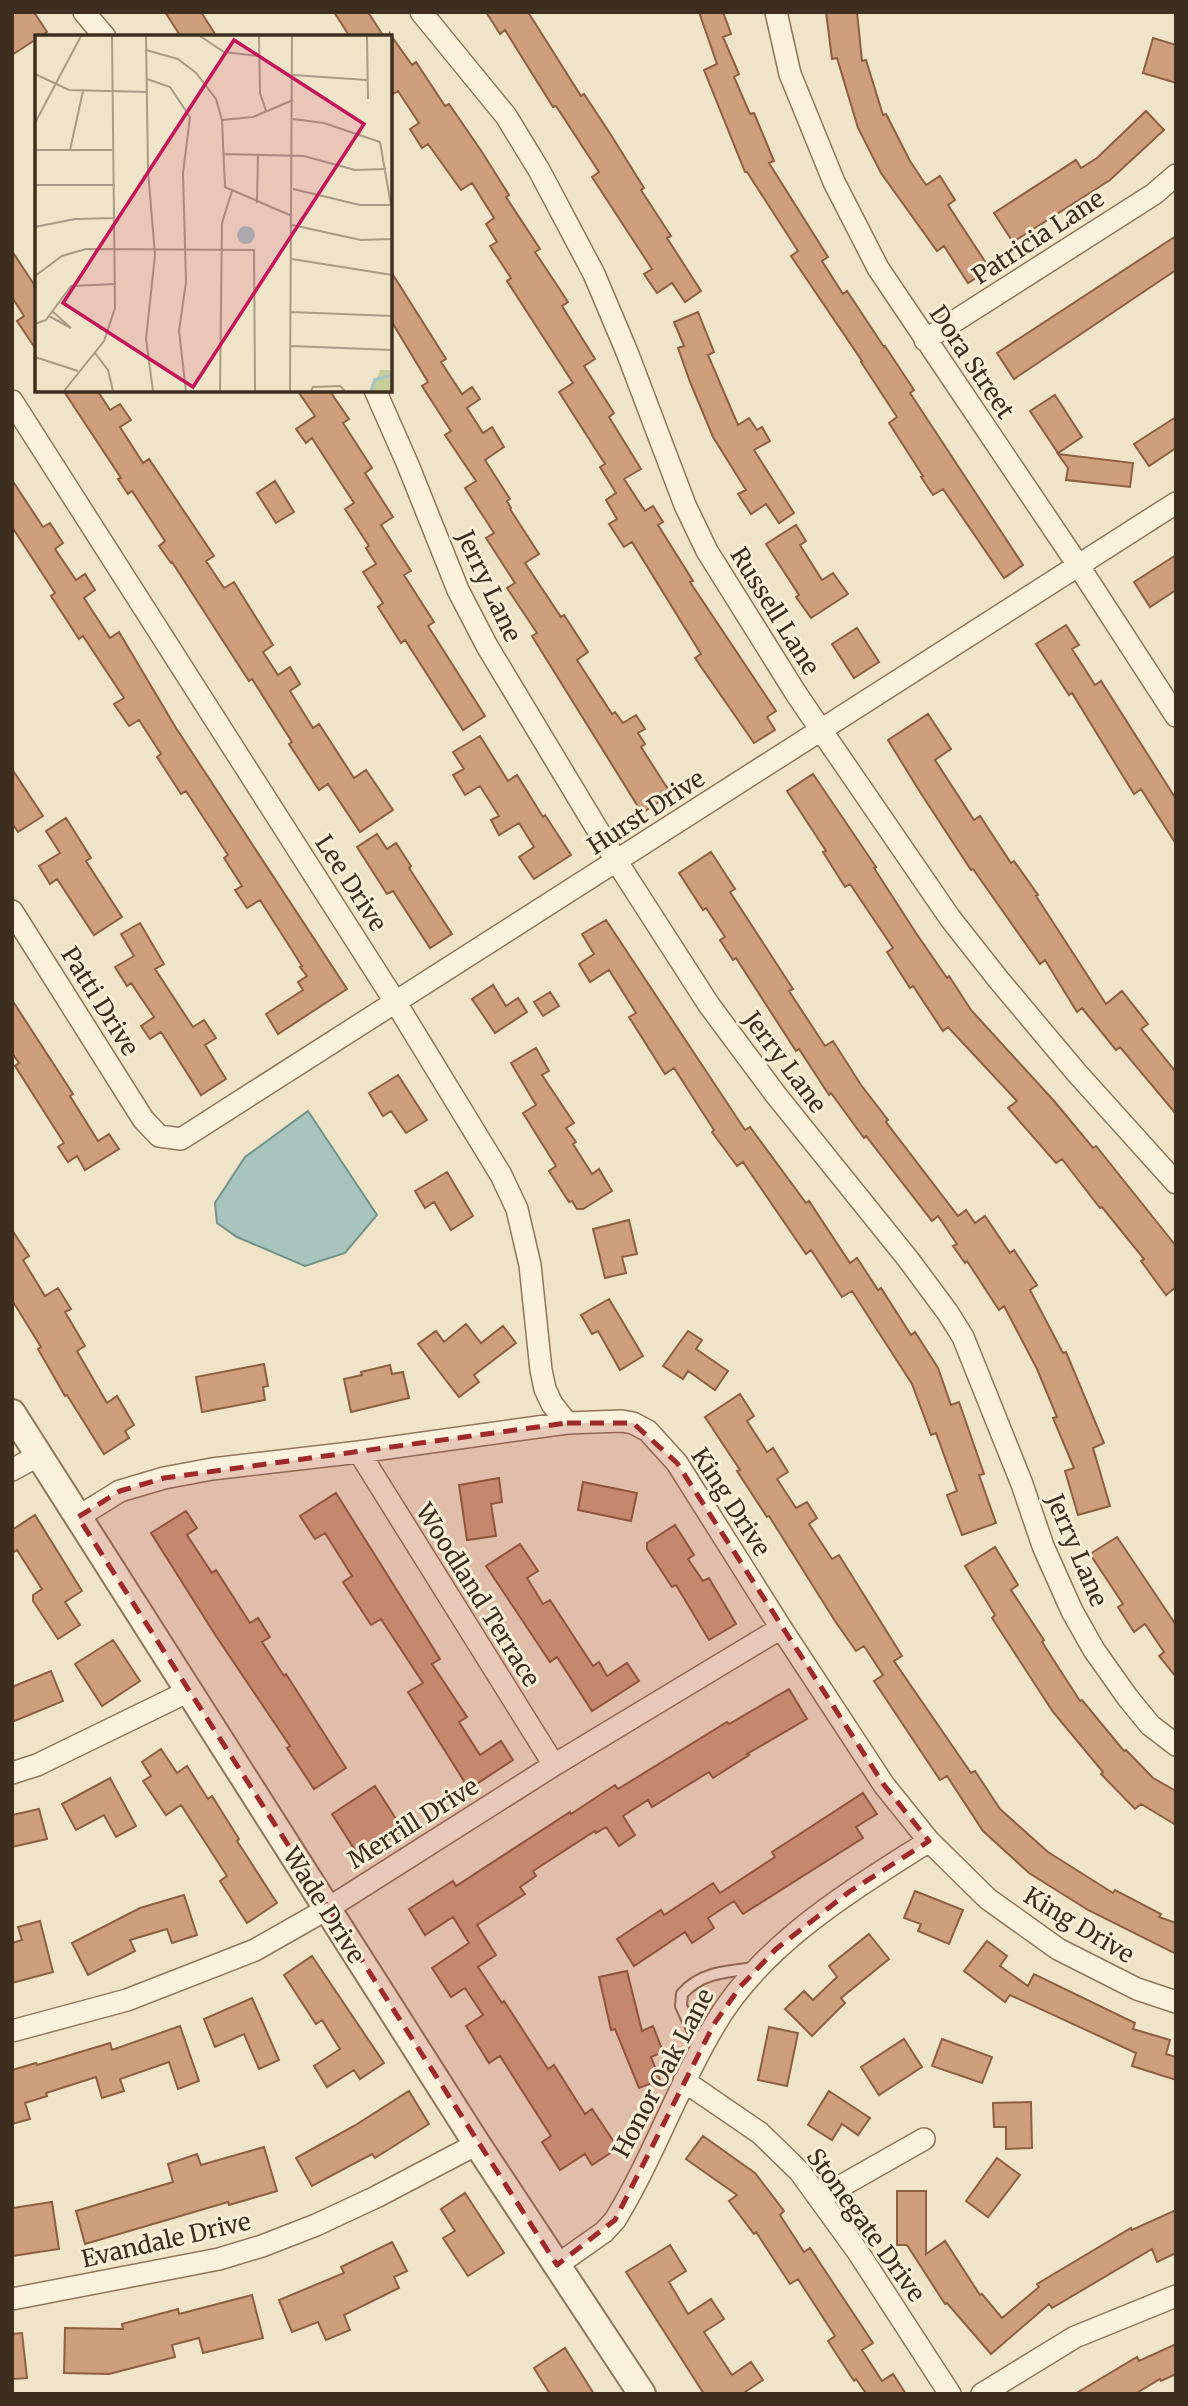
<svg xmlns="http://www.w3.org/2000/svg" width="1188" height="2406" viewBox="0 0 1188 2406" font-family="Merriweather,serif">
<rect width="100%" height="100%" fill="#f0e4c8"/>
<path fill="#a9c4bc" stroke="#6f938a" stroke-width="2" d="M308 1111 377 1215 345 1253 305 1266 237 1237 217 1223 215 1203 245 1157Z"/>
<path fill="#cf9f7d" stroke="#8d5f41" stroke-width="2" d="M12 12H34L47 32 12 55Z
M165 12H201L217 37H181Z
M334 12H368L384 37H350Z
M486 12H528L581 96 584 94 611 135 644 188 641 190 671 236 667 238 701 291 685 302 672 283 657 293 644 274 652 269 592 177 599 172 556 106 553 107 505 30 500 34Z
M699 12H723L731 34 723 37 739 74 734 77 750 114 754 113 774 161 769 163 828 257 822 261 843 294 847 291 884 347 885 346 914 390 910 393 1023 565 1004 578 943 489 933 495 921 477 923 476 889 423 897 417 861 362 862 361 791 256 798 251 747 172H745L704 70 717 64Z
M826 12H857L862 61 866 60 883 115 886 114 910 161 926 185 940 176 955 200 948 205 990 269 968 283 944 246 937 251 881 173 858 128 837 58 832 59Z
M390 34 412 65 416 62 445 106 449 104 482 152 509 195 506 197 540 249 535 252 568 302 562 306 595 359 584 366 614 413 609 417 641 469 624 479 645 511 653 506 663 522 658 525 693 581 690 582 776 711 767 717 775 730 754 743 695 658 701 654 632 542 624 547 609 524 617 519 606 500 616 493 600 467 605 464 559 392 573 383 507 281 511 278 490 246 497 242 486 224 494 218 472 183 461 190 428 144 422 148 410 129 419 123 398 91 390 96Z
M1153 38 1176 45V83L1143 73Z
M1146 111 1164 130 1110 180 1013 242 994 213 1076 160 1081 168 1097 158Z
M1176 236V270L1014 379 997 353Z
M12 251 37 289V351L17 321 24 316 12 297Z
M390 270 446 359 441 362 462 394 472 387 480 399 467 408 483 433 492 427 504 447 485 460 510 499 507 501 511 508 510 509 539 554 525 563 561 617 564 615 588 652 577 660 612 714 615 712 623 723 636 715 645 729 638 733 645 744 641 747 671 794 642 813 532 636 537 633 507 588 515 583 486 538 494 533 465 488 476 481 445 435 451 431 422 386 428 382 390 319Z
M698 312 714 352 708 355 738 425 749 418 757 430 762 427 770 441 754 450 794 513 779 523 766 504 751 514 738 494 746 490 713 437 690 382 678 348 684 346 674 322Z
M63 390H97L110 410 120 404 131 420 120 427 143 463 149 459 214 556 206 561 224 588 234 582 245 600 273 645 263 652 278 675 290 667 300 684 290 691 313 728 319 724 354 778 366 770 393 810 360 832 328 784 319 790 289 744 292 742 252 679 249 681 172 562 171 563 159 546 165 541 132 491 128 494 118 479 121 478Z
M297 390H329L349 419 343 423 372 468 365 473 393 517 381 525 411 571 404 575 434 622 428 626 485 716 463 730 405 640 401 643 378 607 383 603 363 572 376 564 366 548 369 546 345 509 354 503 312 438 306 443 296 429 315 416Z
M1055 395 1082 437 1058 453 1030 411Z
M1176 417V448L1149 466 1134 444Z
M1058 454 1133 463 1130 487 1066 480 1068 468Z
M12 480 43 527 50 523 63 543 55 549 76 580 85 574 95 590 84 598 110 638 119 632 176 728 347 989 278 1034 266 1014 303 990 298 982 307 976 300 967 302 966 260 900 247 908 235 890 242 886 224 858 228 855 186 791 181 794 157 757 161 754 139 720 129 726 114 704 124 698 83 636 79 639 51 596 55 593 12 527Z
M275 481 294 512 276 523 257 493Z
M796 525 806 541 800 545 822 580 833 573 848 594 811 618 796 597 799 595 766 544Z
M1176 555V590L1150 607 1134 582Z
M1066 625 1079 645 1072 649 1095 685 1101 681 1176 799V844L1141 789 1134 794 1072 693 1069 695 1036 644Z
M857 628 879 662 854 678 832 644Z
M928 714 951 749 935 760 974 820 980 816 1011 863 1014 861 1038 895 1036 896 1106 1004 1122 991 1148 1024 1141 1029 1176 1072V1114L1120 1047 1116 1050 1082 1008 1077 1012 1045 960 1040 964 973 869 971 870 920 792 888 740Z
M480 736 508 781 517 775 543 817 545 815 571 855 534 879 519 857 534 847 519 823 499 835 491 820 499 816 480 786 465 795 453 775 464 769 453 752Z
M12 769 43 816 18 832 12 823Z
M813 774 876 867 874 868 916 933 947 978 949 976 971 1010 1055 1102 1093 1148 1096 1146 1176 1246V1287L1166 1295 1141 1261 1144 1259 1102 1207 1100 1208 1062 1159 1056 1163 1008 1108 1017 1101 948 1027 943 1031 913 986 910 988 887 952 893 948 850 884 845 887 823 852 826 851 787 791Z
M66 818 91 858 86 861 122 917 94 935 57 879 50 884 39 866 60 853 46 831Z
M377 834 387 849 396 843 411 866 409 868 452 934 430 948 393 891 387 894 357 847Z
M711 852 735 889 730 892 793 989 789 991 825 1046 833 1041 861 1085 888 1120 886 1122 958 1216 966 1210 975 1223 985 1216 1010 1253 1014 1250 1037 1285 1030 1290 1063 1353 1066 1352 1104 1443 1093 1448 1110 1506 1078 1515 1065 1471 1074 1468 1053 1418 1057 1417 1037 1369 1004 1306 999 1310 967 1261 965 1263 953 1246 957 1244 938 1216 932 1221 866 1136 864 1138 831 1093 829 1095 799 1049 796 1051 736 958 733 960 720 940 725 937 706 908 703 910 679 873Z
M606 920 745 1130 750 1127 806 1203 809 1201 850 1263 857 1258 878 1290 881 1288 911 1335 915 1332 938 1368 951 1405 959 1402 984 1474 979 1475 996 1523 962 1535 947 1495 957 1491 936 1433 931 1435 912 1384 852 1291 842 1297 811 1250 806 1254 743 1162 737 1166 712 1132 714 1130 674 1068 665 1074 629 1017 636 1013 609 970 590 982 579 964 594 954 582 934Z
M140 923 164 964 155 969 193 1027 204 1020 216 1038 205 1045 226 1079 201 1095 161 1032 150 1039 141 1026 154 1017 131 983 127 986 115 967 134 956 121 934Z
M493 985 506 1006 518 998 527 1012 495 1033 472 999Z
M550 992 559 1006 543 1016 534 1002Z
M12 1000 73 1094 70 1096 98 1141 109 1134 119 1149 85 1170 77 1156 68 1162 58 1147 64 1143 15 1066 19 1063 12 1053Z
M536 1048 549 1071 542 1075 574 1123 566 1128 576 1142 573 1144 592 1174 599 1169 612 1191 583 1209H577L572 1201 569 1202 549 1171 556 1166 523 1113 536 1105 511 1063Z
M398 1075 427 1120 406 1133 391 1111 383 1116 369 1093Z
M447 1172 473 1216 451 1230 434 1202 425 1208 415 1191Z
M629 1220 637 1254 622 1257 626 1273 605 1278 593 1229Z
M12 1230 29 1256 23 1260 45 1296 58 1288 71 1309 65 1312 85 1346 77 1351 107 1403 117 1396 134 1425 125 1431 129 1438 104 1454 67 1395 65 1396 38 1349 41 1347 12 1300Z
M609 1299 643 1356 620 1370 598 1331 592 1334 581 1315Z
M466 1324 481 1343 503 1326 516 1343 474 1375 479 1382 459 1397 418 1344 436 1331 444 1342Z
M688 1331 702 1340 696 1349 728 1371 715 1390 688 1371 683 1379 663 1366Z
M264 1364 268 1386 263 1387 265 1400 202 1412 196 1377Z
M390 1365 392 1374 403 1372 409 1398 351 1412 344 1379 362 1375 361 1372Z
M740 1394 754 1416 747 1421 767 1452 773 1448 788 1472 777 1479 796 1508 807 1502 817 1518 809 1524 832 1559 839 1555 902 1656 894 1661 971 1773 975 1771 1000 1809 1048 1852 1113 1893 1115 1890 1161 1914 1159 1917 1176 1923V1954L1088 1910 1029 1873 983 1831 947 1776 940 1780 874 1681 883 1675 864 1646 856 1651 835 1621 769 1516 767 1517 737 1471 740 1470 705 1417Z
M499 1478 502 1502 491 1504 496 1536 467 1540 459 1485Z
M583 1482 637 1493 631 1521 578 1510Z
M336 1493 440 1659 432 1664 467 1717 459 1722 480 1755 501 1741 513 1760 469 1789 408 1692 423 1683 381 1619 371 1625 343 1582 352 1576 325 1533 315 1539 300 1516Z
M186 1511 197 1528 187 1535 212 1573 216 1570 250 1623 258 1618 270 1637 262 1642 284 1676 286 1674 346 1768 314 1789 287 1748 290 1746 216 1636 151 1533Z
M35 1515 82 1591 65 1602 80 1625 58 1639 33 1601V1595L42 1589 17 1550 12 1553V1530Z
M675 1525 694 1555 688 1559 703 1581 709 1578 736 1624 709 1640 676 1585 672 1587 647 1549V1543Z
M1117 1537 1176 1625V1677L1159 1656 1164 1652 1145 1624 1134 1632 1118 1607 1123 1604 1090 1554Z
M520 1544 538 1571 527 1578 543 1604 550 1600 593 1666 599 1662 607 1676 627 1663 639 1681 592 1711 557 1657 550 1662 486 1566Z
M995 1547 1018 1585 1011 1590 1044 1640 1042 1642 1080 1701 1082 1700 1124 1751 1126 1750 1153 1778 1176 1791V1825L1141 1804 1135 1809 1101 1774 1103 1772 1053 1712 992 1618 995 1615 965 1566Z
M113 1640 140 1681 102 1706 75 1664Z
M51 1671 63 1701 12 1722V1687Z
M789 1689 807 1719 747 1754 749 1755 713 1778 709 1772 652 1807 648 1800 623 1816 635 1835 619 1846 606 1827 596 1833 595 1831 533 1871 536 1876 520 1887 525 1894 477 1925 496 1955 478 1967 502 2003 504 2001 548 2069 554 2065 585 2114 592 2109 618 2148 592 2165 585 2154 560 2170 542 2142 551 2136 500 2056 489 2063 466 2026 483 2015 465 1988 451 1997 432 1968 469 1943 453 1917 425 1935 409 1909 453 1881 456 1886 570 1812 571 1814 615 1785 618 1789 727 1722 729 1724Z
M161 1749 177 1773 187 1766 208 1799 212 1796 239 1839 237 1841 277 1903 247 1923 220 1881 227 1876 181 1805 166 1815 143 1781 151 1776 142 1762Z
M110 1778 136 1826 116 1837 104 1815 76 1830 62 1804Z
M375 1786 403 1830 360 1858 332 1814Z
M863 1793 877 1814 856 1827 863 1838 743 1914 734 1901 708 1918 714 1928 692 1943 685 1932 634 1966 617 1939 661 1910 664 1915 713 1883 720 1893 775 1857 772 1852Z
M39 1809 47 1839 12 1847V1815Z
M915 1891 963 1910 949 1944 918 1931 921 1924 904 1918Z
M184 1895 197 1935 172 1943 167 1929 130 1940 135 1951 88 1975 72 1943 140 1908Z
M40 1921 53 1972 12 1983V1943L22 1940 18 1927Z
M869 1934 889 1959 841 1998 845 2003 812 2036 785 2009 804 1991 813 2000 837 1977 829 1966Z
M987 1941 1007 1956 1000 1966 1028 1986 1034 1974 1135 2023 1133 2029 1170 2040 1166 2054 1176 2057V2080L1132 2066 1136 2053 1010 1995 1005 2002 964 1971Z
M312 1956 384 2063 360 2079 354 2070 327 2087 314 2066 340 2049 322 2020 316 2024 284 1975Z
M627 1971 642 2031 653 2026 663 2052 651 2057 660 2080 639 2088 615 2029 611 2030 599 1977Z
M252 1998 279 2060 259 2069 244 2034 215 2047 204 2019Z
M180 2026 199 2081 178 2089 169 2062 120 2079 124 2091 102 2098 96 2077 46 2093 47 2096 25 2103 30 2119 12 2124V2070L36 2063 37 2065 110 2043 112 2050Z
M769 2027 798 2033 787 2086 758 2080Z
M904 2039 922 2067 879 2095 861 2067Z
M942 2039 992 2057 982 2083 932 2066Z
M409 2091 429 2124 375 2158 372 2154 312 2186 296 2158 354 2126Z
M829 2091 870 2118 858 2135 842 2124 832 2140 808 2125Z
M1031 2102 1032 2148 1006 2149V2127H994L993 2103Z
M703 2136 755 2173 784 2211 780 2215 804 2252 810 2248 873 2343 862 2350 882 2381 893 2374 906 2394H862L865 2392 856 2379 854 2381 828 2341 835 2336 798 2279 790 2284 756 2232 754 2234 729 2201 737 2195 686 2159Z
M264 2147 277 2191 229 2205 228 2202 85 2244 76 2211 173 2182 168 2164 197 2154 201 2165Z
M997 2158 1020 2175 988 2217 966 2201Z
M897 2191H926V2254L945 2241 980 2295 982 2294 1002 2318 1039 2287 1037 2284 1131 2228 1132 2230 1176 2210V2253L1157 2262 1152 2249 1052 2308 1049 2304 991 2354 947 2303 945 2304 907 2245H897Z
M465 2193 504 2253 468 2276 443 2238 455 2231 441 2209Z
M52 2202 59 2249 12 2256V2208Z
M392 2242 407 2271 394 2277 399 2288 344 2315 350 2330 326 2340 318 2322 292 2332 279 2300 344 2273 341 2267Z
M670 2245 686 2271 669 2282 688 2314 711 2299 724 2319 704 2332 732 2375 751 2362 763 2380 742 2394H704L626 2272Z
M252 2295 263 2338 203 2353 199 2338 172 2345 175 2357 109 2374 64 2373 65 2328 123 2329 122 2324 178 2309 179 2314Z
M22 2333 27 2378 12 2379V2334Z
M1176 2344V2374L1161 2381 1160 2379 1135 2394H1075L1137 2357 1139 2361Z
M565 2348 594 2394H550L534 2368Z"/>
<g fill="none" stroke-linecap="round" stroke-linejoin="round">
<g stroke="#8d765c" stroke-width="14">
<path id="service" d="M701 2049 681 2006 682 1994C701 1972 729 1971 756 1968"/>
</g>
<g stroke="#8d765c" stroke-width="24">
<path id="minor" d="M84 12 105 37
M421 12 506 116 539 170 594 274 627 352 685 505 707 551 797 695 950 918 998 979 1076 1072 1176 1183
M776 12 790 74 834 182 878 268 1078 565 1176 716
M925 340 1154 194 1176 175
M375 390 408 465 458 590 487 646 617 862 709 1005 776 1095 908 1259 948 1313 963 1337 1022 1484 1043 1546 1072 1611 1094 1650 1128 1698 1150 1725 1176 1745
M12 401 396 1003 501 1175 517 1209 530 1265 541 1370 545 1389 552 1404 567 1423
M12 911 143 1119 159 1136 181 1139 1176 503
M359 1452 554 1765
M12 1470 39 1455
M78 1517 120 1491 164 1478 212 1469 359 1452 567 1423 622 1421 633 1423 648 1431 677 1463 781 1628 884 1785 929 1841 988 1899 1058 1949 1137 1989 1176 2002
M12 1773 37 1765 189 1691
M12 2031 127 2000 255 1950 327 1909 554 1765 781 1628
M684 2081 760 2133 800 2172 858 2252 950 2394
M820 2198 924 2139
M557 2265 604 2232 615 2220C653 2158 677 2088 714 2026 762 1943 851 1891 929 1841
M12 2299 219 2259 262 2246 316 2225 376 2197 477 2144
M982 2394 1075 2337 1176 2296"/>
</g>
<g stroke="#8d765c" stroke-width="30">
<path id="tertiary" d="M12 1413 477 2144 642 2394"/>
</g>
<use href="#service" stroke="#faf1dc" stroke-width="10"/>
<use href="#minor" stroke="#faf1dc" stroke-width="21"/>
<use href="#tertiary" stroke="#faf1dc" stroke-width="26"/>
</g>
<path fill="#9e2a2b" fill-opacity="0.2" stroke="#9e2a2b" stroke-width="5" stroke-dasharray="14 9" stroke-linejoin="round" d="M567 1423H633L677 1463 884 1785 929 1841 849 1892 776 1949 740 1987 714 2024 615 2220 557 2265 78 1517 120 1491 164 1478Z"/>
<g text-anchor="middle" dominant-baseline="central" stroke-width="6" stroke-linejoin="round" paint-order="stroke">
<g font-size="24" fill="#3d2e20" stroke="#f7eed8">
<text transform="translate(1038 237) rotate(-33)">Patricia Lane</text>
<text transform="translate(972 362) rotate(56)">Dora Street</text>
<text transform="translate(489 586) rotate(65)">Jerry Lane</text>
<text transform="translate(775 611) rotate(58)">Russell Lane</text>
<text transform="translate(646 812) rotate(-33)">Hurst Drive</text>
<text transform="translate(351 883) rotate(57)">Lee Drive</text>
<text transform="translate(100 1001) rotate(58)">Patti Drive</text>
<text transform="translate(785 1062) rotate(53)">Jerry Lane</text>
<text transform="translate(731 1502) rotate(57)">King Drive</text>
<text transform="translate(1077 1550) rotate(67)">Jerry Lane</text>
<text transform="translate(478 1595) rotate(58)">Woodland Terrace</text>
<text transform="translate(413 1823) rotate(-32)">Merrill Drive</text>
<text transform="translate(324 1905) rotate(58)">Wade Drive</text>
<text transform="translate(1079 1925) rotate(31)">King Drive</text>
<text transform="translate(663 2073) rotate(-62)">Honor Oak Lane</text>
<text transform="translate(866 2225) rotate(54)">Stonegate Drive</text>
<text transform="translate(166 2240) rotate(-13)">Evandale Drive</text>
</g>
</g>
<g transform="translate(35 35)">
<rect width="357" height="357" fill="#f0e4c8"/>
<path d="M345 335H357V356H337Z" fill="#c9cf9b"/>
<path d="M202 200a9 9 0 1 1 18 0a9 9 0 1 1-18 0Z" fill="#a9c4bc"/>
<path fill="none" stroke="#a9c4bc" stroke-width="3.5" d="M336 356 340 345 357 340"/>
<path fill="none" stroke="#a89b85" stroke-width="2" d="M111 1 113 136 120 220 111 304 118 356M165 1 189 17 224 21M224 1 225 58 231 76M332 1 333 64M111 15 143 24 161 38 181 64 187 85 190 152 257 181M0 39 34 55 113 57M258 40 332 45M112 44 135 52 155 82 148 138 151 247 144 296 151 356M258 84 289 88 345 107 356 170M187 85 218 82 258 65M0 88 46 1M0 115H77M35 115 48 56M188 119 269 121 320 135 351 134M0 150H80M258 154 325 170H356M222 168 223 120M257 190 326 205 357 204M0 192 40 184 80 183M257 224 357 240M0 241 27 221 51 214 219 215 220 356M256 277 357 281M14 281 36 293 17 276M0 289 11 285 36 251 81 249M256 311 357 315M60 318 73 335 78 356M0 322 43 336M29 356 69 306 80 273 77 1M185 356 187 188 197 156M255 356 257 1M276 356 278 352 305 351 310 356"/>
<path fill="#c2185b" fill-opacity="0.15" stroke="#c2185b" stroke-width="3.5" d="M199 5 329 89 158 352 28 268Z"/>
<rect width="357" height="357" fill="none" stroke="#3d2e20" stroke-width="3.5"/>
</g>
<rect width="1188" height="2406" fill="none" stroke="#3d2e20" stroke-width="28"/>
</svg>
